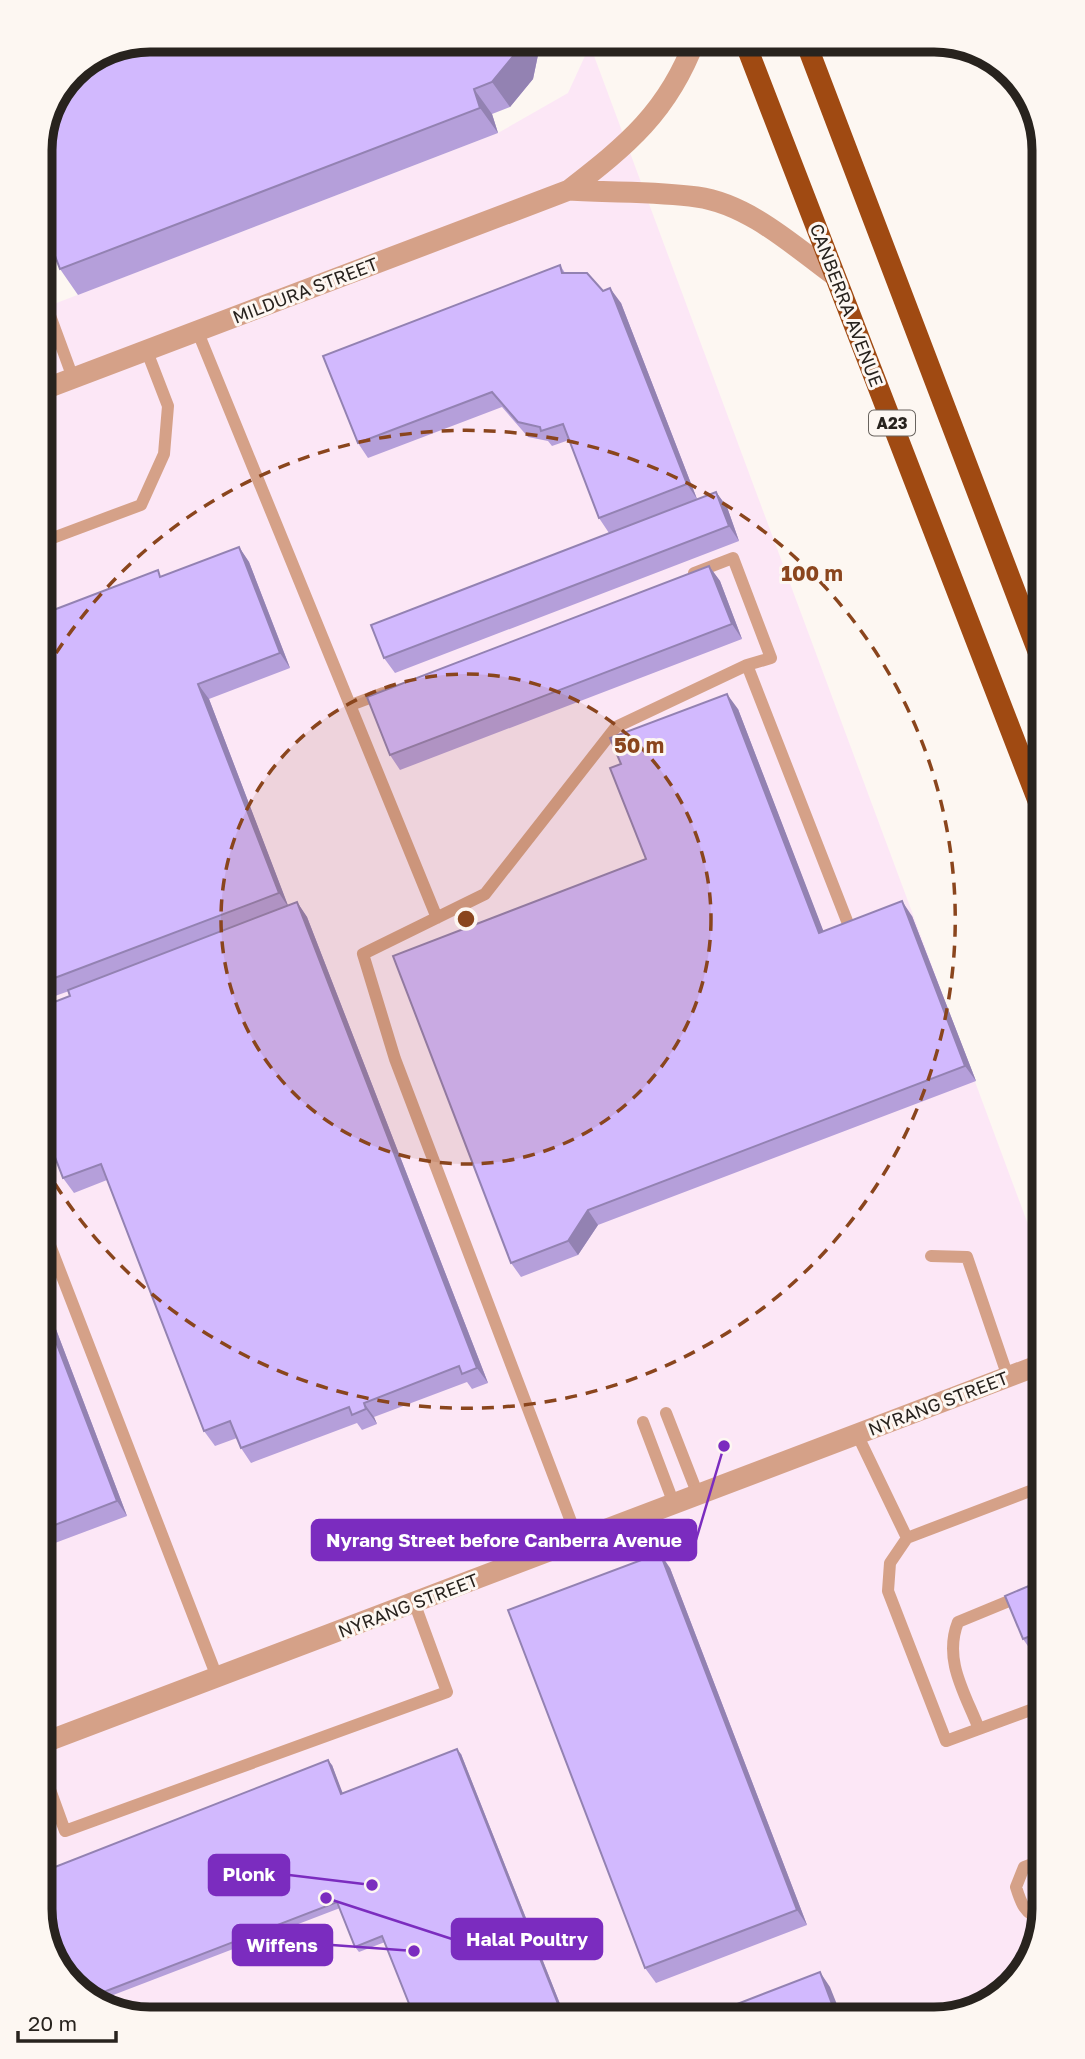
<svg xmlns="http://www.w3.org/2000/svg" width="1085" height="2059" viewBox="0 0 1085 2059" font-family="'Golos Text',sans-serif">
<rect width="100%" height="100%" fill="#fdf7f2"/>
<path fill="#fce7f6" d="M590 45 1042 1262 1045 1909 1026 1970 977 2010 144 2019 89 2000 49 1951 41 309 498 133 568 93Z"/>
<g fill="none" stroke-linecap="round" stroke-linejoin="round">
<path stroke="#d5a188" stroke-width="12" d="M41 291 73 378
M197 330 437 918
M42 542 141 505 164 454 168 406 146 349
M694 573 733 558 771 658 747 665
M351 705 383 693
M46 1235 217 1677
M931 1256 967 1257 1008 1377
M666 1413 698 1495
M643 1422 674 1504
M857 1434 907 1538
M1043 1486 907 1538 890 1563 888 1591 946 1741 1044 1705
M578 1540 395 1059 363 954 485 894 616 727 747 665 847 921
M979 1729C965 1693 943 1660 958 1622L1021 1596
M48 1784 65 1831 447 1692 414 1602
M1042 1918C1025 1917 1020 1900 1016 1887L1024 1867 1045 1859"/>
<path stroke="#d5a188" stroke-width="21" d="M569 190C611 193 655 191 697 197 749 204 795 247 835 276
M42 390 569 190C627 145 668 112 695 40
M48 1741 1042 1364"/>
<path stroke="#a04a12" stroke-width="21" d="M744 40 1040 806
M805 40 1039 654"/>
</g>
<path fill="#b59fda" d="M150 40H533L538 55 533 79 510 107 492 114 498 133 78 295 60 269Z
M560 265 565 273 603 291 621 303 697 499 609 533 599 518 569 440 552 446 548 441 528 437 502 407 368 458 358 443Z
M716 492 727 507 739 541 395 673 384 658Z
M239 547 249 562 290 668 209 699 288 906 297 902 307 917 488 1383 472 1389 467 1382 374 1417 377 1424 362 1430 357 1423 251 1463 241 1448 237 1438 215 1446 204 1431 107 1180 74 1193 63 1178 70 996 69 991 44 1000 43 614 162 576Z
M709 566 720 581 742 639 400 770 390 755Z
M738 709 823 931 912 916 976 1081 598 1225 578 1255 521 1277 511 1263 646 859 621 764Z
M46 1303 127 1516 47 1546Z
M670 1568 807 1925 656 1983 645 1968Z
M1043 1580V1644L1030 1649 1023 1639Z
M461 1754 564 2014 414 2016 385 1942 359 1952 355 1947 340 1908 95 2002 89 2000 49 1951 48 1861 51 1868 332 1765 342 1793Z"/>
<path fill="#9382b2" d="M518 40H533L538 55 533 79 510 107 492 82Z
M474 89 492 114 498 133 480 108Z
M610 288 621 303 697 499 687 484Z
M716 492 727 507 739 541 729 526Z
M239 547 249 562 290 668 280 653Z
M709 566 720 581 742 639 732 624Z
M198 684 209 699 289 908 279 893Z
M727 694 738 709 830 948 819 933Z
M902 901 912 916 976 1081 965 1066Z
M297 902 307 917 488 1383 477 1368Z
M588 1210 598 1225 578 1255 568 1241Z
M46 1303 127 1516 117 1501 46 1316Z
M364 1403 374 1417 377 1424 366 1409Z
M660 1553 670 1568 807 1925 797 1910Z
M457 1749 461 1754 564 2014H562Z
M328 1760 332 1765 345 1799 341 1794Z
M820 1972 830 1987 840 2012H835Z"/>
<path fill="#d2b9fe" stroke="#9382b2" stroke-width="2" d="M150 40H518L515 54 492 82 474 89 480 108 60 269 41 219 40 144 73 72Z
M560 265 562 273H587L603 291 610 288 687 484 599 518 563 424 541 431 540 427 518 422 492 392 358 443 323 356Z
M716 492 729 526 384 658 371 625Z
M239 547 280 653 198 684 279 893 44 982 43 614 158 570 160 577Z
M709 566 732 624 390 755 367 697Z
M727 694 819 933 902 901 965 1066 588 1210 568 1241 511 1263 393 956 646 859 610 768 621 764 610 738Z
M297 902 477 1368 462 1374 459 1366 364 1403 366 1409 352 1415 349 1407 241 1448 230 1421 204 1431 101 1164 63 1178 45 1131 44 1006 70 996 68 990Z
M46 1316 117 1501 47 1528Z
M660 1553 797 1910 645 1968 508 1610Z
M1043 1580V1631L1023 1639 1005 1596Z
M457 1749 562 2014 414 2016 382 1936 355 1947 337 1902 88 1998 49 1951 48 1865 50 1869 328 1760 341 1794Z
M820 1972 835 2012 714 2013Z"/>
<circle cx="466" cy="919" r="245" fill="#8a451d" fill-opacity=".12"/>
<g fill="none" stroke="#8a451d" stroke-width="3.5" stroke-dasharray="12 9">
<circle cx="466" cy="919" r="245"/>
<path d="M45 671A489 489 0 1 1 47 1171"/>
</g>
<g text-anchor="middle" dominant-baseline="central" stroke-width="6" stroke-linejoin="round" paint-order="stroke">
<rect fill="#fdf7f2" stroke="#68635e" stroke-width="2" x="869" y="410.5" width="46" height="25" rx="5"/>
<g font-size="16" font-weight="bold" fill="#28231e">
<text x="892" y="423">A23</text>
</g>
<g font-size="18" fill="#28231e" stroke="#fdf7f2">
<text transform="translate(305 290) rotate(-21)">MILDURA STREET</text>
<text transform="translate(847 305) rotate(69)">CANBERRA AVENUE</text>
<text transform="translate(938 1403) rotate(-21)">NYRANG STREET</text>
<text transform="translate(408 1605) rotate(-21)">NYRANG STREET</text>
</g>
</g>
<path d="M0 0H1085V2059H0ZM150 52H934A98 98 0 0 1 1032 150V1909A98 98 0 0 1 934 2007H150A98 98 0 0 1 52 1909V150A98 98 0 0 1 150 52Z" fill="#fdf7f2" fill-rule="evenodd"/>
<path fill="none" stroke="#28231e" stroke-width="9" d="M150 52H934A98 98 0 0 1 1032 150V1909A98 98 0 0 1 934 2007H150A98 98 0 0 1 52 1909V150A98 98 0 0 1 150 52Z"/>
<circle cx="466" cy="919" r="10" fill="#8a451d" stroke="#fdf7f2" stroke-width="3.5"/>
<g font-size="21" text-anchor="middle" font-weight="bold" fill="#8a451d" stroke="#fdf7f2" stroke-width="6" stroke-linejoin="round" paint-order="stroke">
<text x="812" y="581">100 m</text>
<text x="639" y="753">50 m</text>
</g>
<path fill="none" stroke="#7b2cbf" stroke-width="2.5" d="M724 1446L696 1540M372 1885L289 1875M326 1898L452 1939M414 1951L332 1945"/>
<g fill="#7b2cbf" stroke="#fdf7f2" stroke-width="2.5">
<circle cx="724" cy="1446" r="7"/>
<circle cx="372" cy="1885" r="7"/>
<circle cx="326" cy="1898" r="7"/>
<circle cx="414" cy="1951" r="7"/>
</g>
<g fill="#7b2cbf" stroke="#7b2cbf" stroke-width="2.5">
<rect x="312" y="1520" width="384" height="40" rx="7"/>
<rect x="209" y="1855" width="80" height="40" rx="7"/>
<rect x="452" y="1919" width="150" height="40" rx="7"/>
<rect x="233" y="1925" width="99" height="40" rx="7"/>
</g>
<g font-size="19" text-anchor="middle" font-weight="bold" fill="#fff">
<text x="504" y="1547">Nyrang Street before Canberra Avenue</text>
<text x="249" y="1881">Plonk</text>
<text x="527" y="1946">Halal Poultry</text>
<text x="282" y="1952">Wiffens</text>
</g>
<path d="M18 2031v10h98v-10" fill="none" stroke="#28231e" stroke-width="3.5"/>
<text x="28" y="2031" font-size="21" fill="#28231e" stroke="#fdf7f2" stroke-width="5" paint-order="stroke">20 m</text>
</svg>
